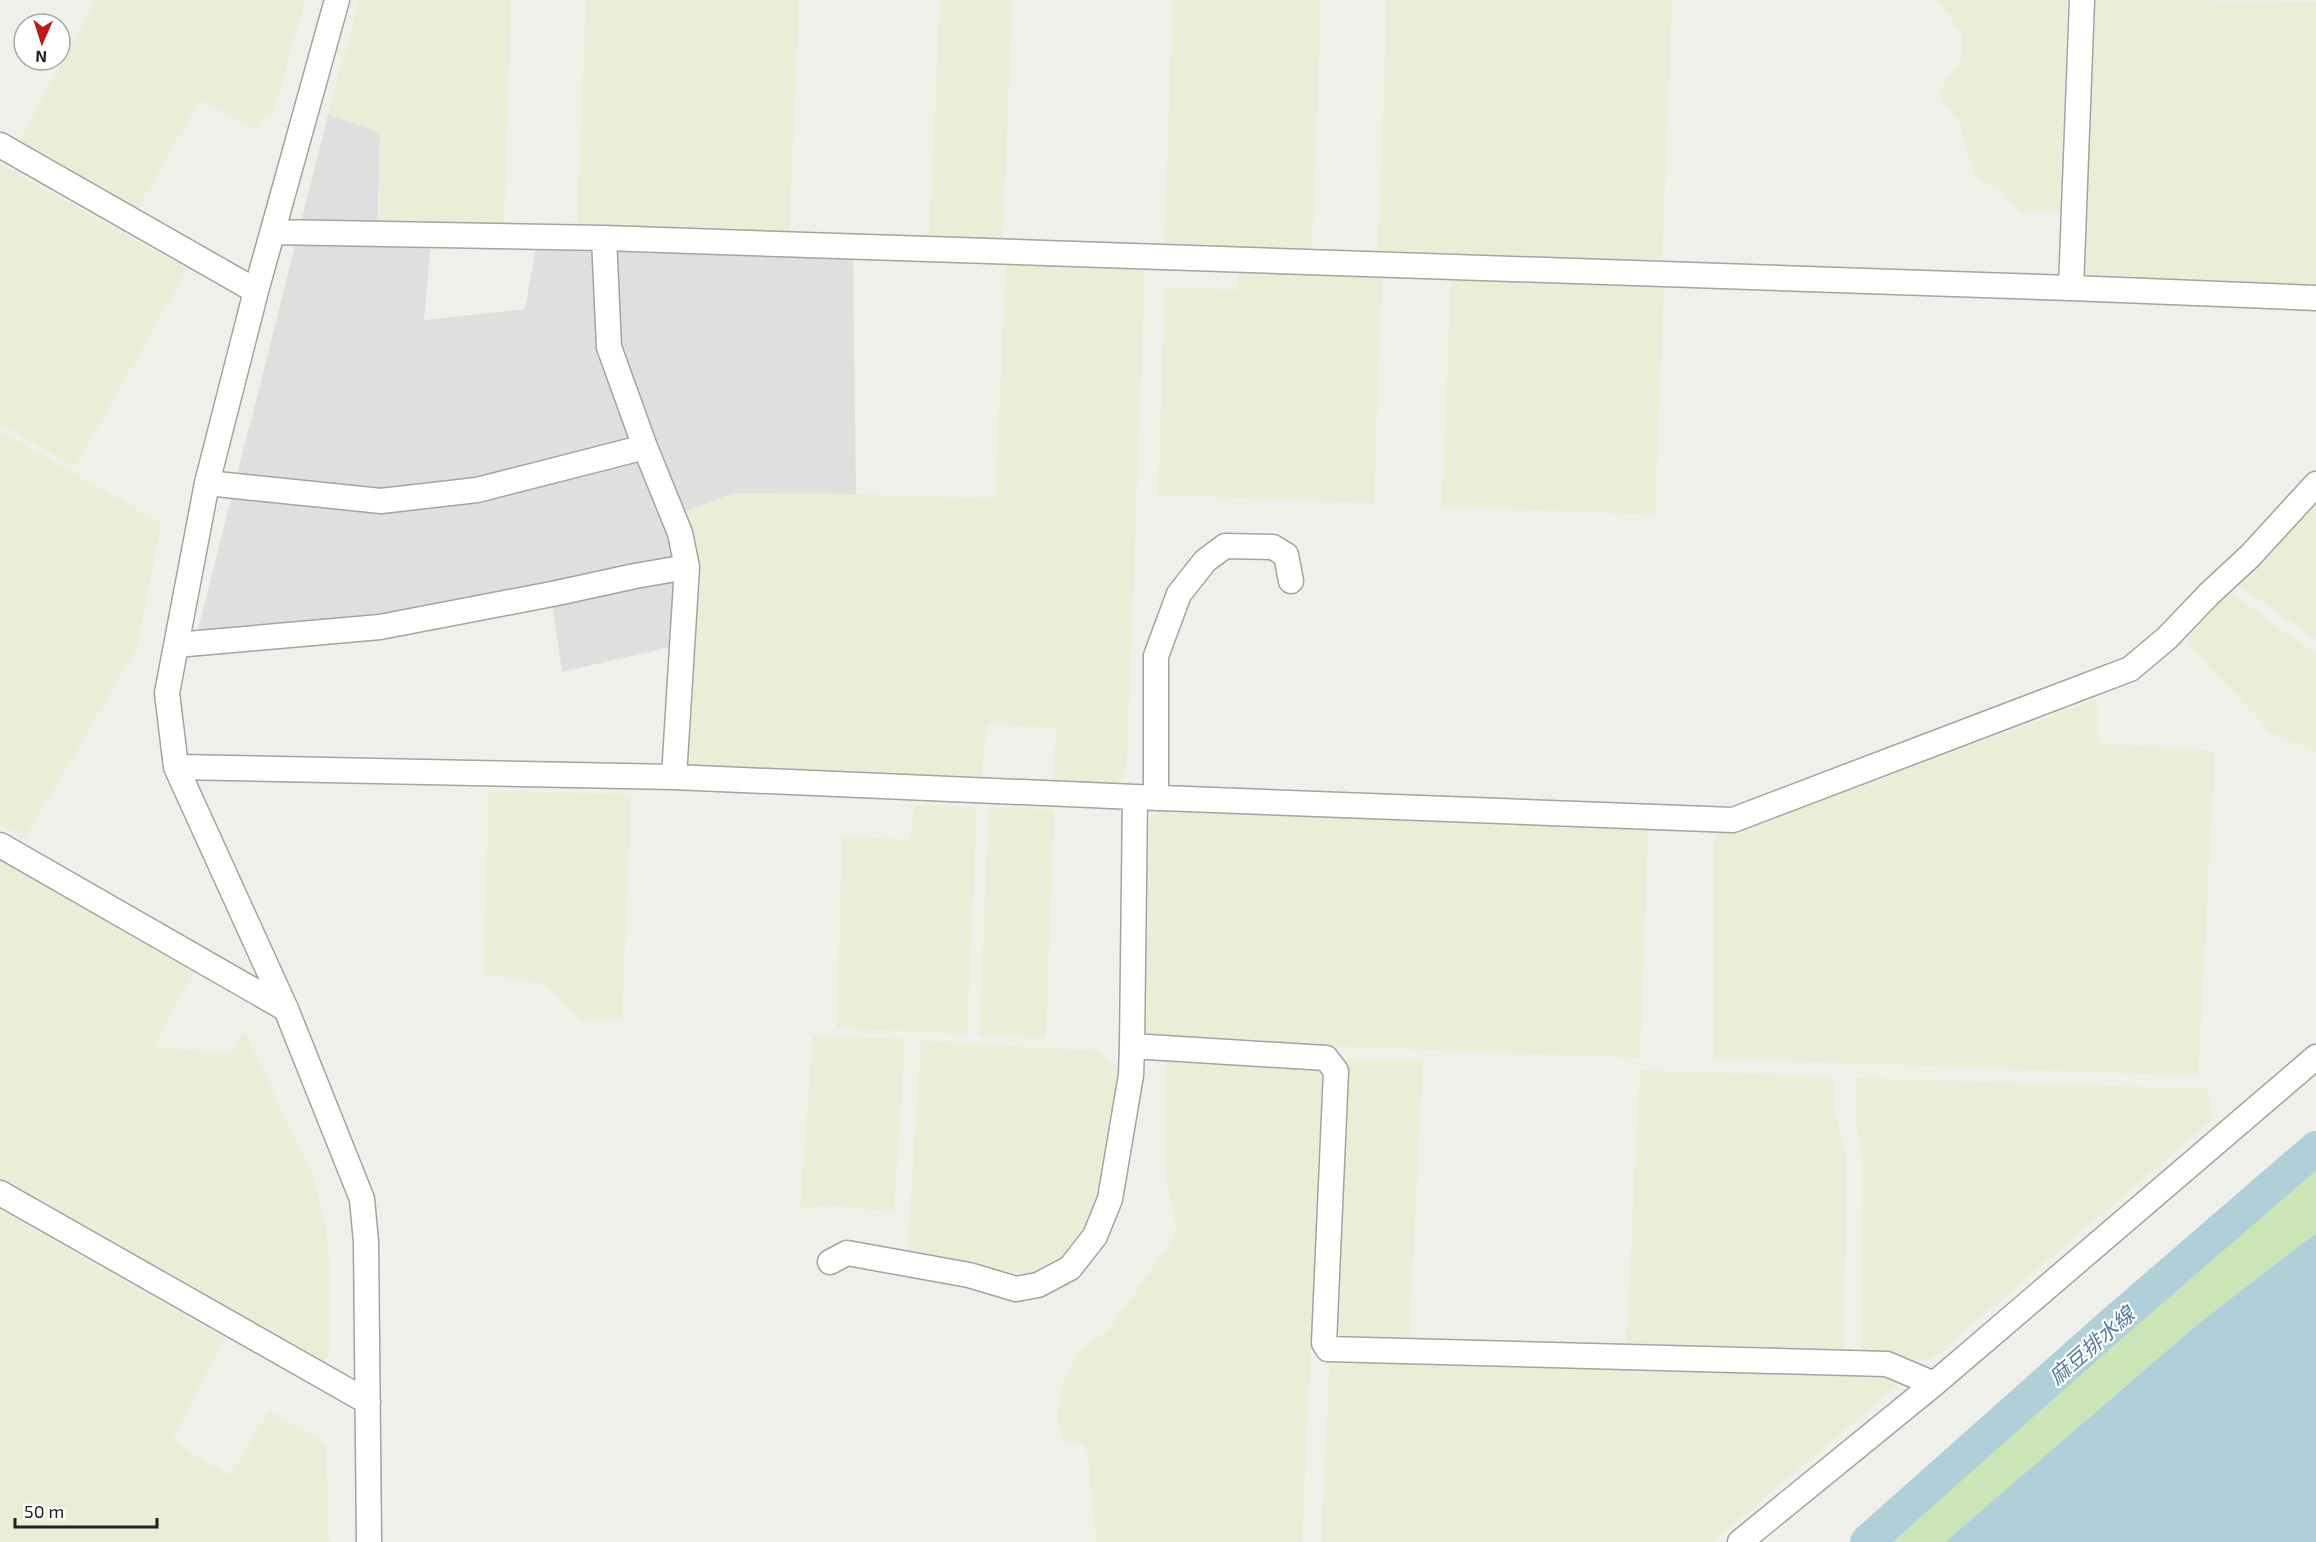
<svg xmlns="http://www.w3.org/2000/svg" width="2316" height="1542" viewBox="0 0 2316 1542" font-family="'Exo 2','Noto Sans TC',sans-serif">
<rect width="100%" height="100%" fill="#f1efea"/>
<path fill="#e0dfdf" d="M328 115 380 132 377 244 431 243 424 320 525 309 536 248 853 259 856 494 733 493 687 643 562 672 549 582 378 617 198 630Z"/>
<path fill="#ebedd7" d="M97 0H305L273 114 264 115 256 130 200 99 135 213 17 145Z
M359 0H511L504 226 378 221 380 133 328 115Z
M586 0H799L789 236 577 227Z
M940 0H1013L1002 245 929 242Z
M1173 0H1321L1312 253 1164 248Z
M1387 0H1672L1662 265 1378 255Z
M1938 0H2067L2060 212 2021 211 2002 190 1984 183 1975 176 1959 123 1942 100 1940 90 1961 60 1963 45 1961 33Z
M2090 0 2316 2V285L2080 277Z
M0 164 187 269 75 467 0 424Z
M1006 264 1145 270 1127 759 1119 785 1053 783 1056 728 987 724 980 781 682 771 684 512 733 493 856 494 995 499Z
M1239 269 1382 274 1374 503 1158 495 1165 287 1238 290Z
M1451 275 1664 284 1655 515 1442 506Z
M0 431 161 523 137 647 25 838 0 824Z
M2316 487V639L2228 579Z
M2223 588 2316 654V752L2272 733 2190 646 2183 628Z
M2097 699V743L2215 751 2198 1076 1713 1058 1715 833 1737 831Z
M489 790 631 795 622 1020 583 1021 572 1013 545 984 483 974Z
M914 805 977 807 967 1034 837 1028 842 836 910 840Z
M989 807 1054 810 1046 1038 979 1035Z
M1169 808 1648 826 1640 1058 1146 1039 1140 1033 1150 816Z
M0 854 196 967 154 1047 230 1054 244 1031 314 1178 326 1232 329 1258V1359L319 1363 0 1186Z
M813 1036 905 1039 894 1212 826 1205 800 1209Z
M921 1041 1097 1051 1119 1070 1101 1203 1073 1250 1026 1275 907 1255Z
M1166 1057 1323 1070 1302 1542H1096L1088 1454 1083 1445 1064 1442 1058 1418 1061 1388 1077 1353 1109 1330 1173 1239 1176 1225 1166 1180Z
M1343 1059 1423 1060 1409 1340 1330 1338Z
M1640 1070 1833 1077 1834 1109 1846 1157 1844 1357 1626 1349Z
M1856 1078 2208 1089 2212 1120 1930 1360 1862 1358 1863 1162 1855 1114Z
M0 1210 225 1338 171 1440 230 1476 269 1411 322 1441 326 1447 329 1542H0Z
M1330 1352 1905 1373 1903 1380 1713 1542H1321Z"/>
<path fill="#cbe5b6" d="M2316 1170V1233L2199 1323 1945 1542H1881Z"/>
<path fill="#afcfd9" d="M2316 1233V1542H1945L2199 1323Z"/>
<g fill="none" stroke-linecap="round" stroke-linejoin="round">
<path stroke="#afcfd9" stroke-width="34" d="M1867 1542 2110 1326 2316 1148"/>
<g stroke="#a3a3a3" stroke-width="27">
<path id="minor" d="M337 0 256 291 207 483 167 693 176 767 286 1009 362 1199 366 1242 369 1542
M0 145 256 291
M273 232 604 238 2071 288 2316 298
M604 238 609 347 645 447 680 533 687 567 674 777
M2071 288 2082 0
M207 483 381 501 477 490 645 447
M176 645 380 627 557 593 635 576 687 567
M176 767 674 777 1135 797 1733 820 2130 669 2167 638 2209 594 2250 556 2316 484
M1135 797 1132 1046 1326 1058 1336 1071 1324 1343 1328 1349 1887 1364 1934 1384
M1156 798V656L1179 594 1205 561 1225 546 1273 547 1286 555 1291 581
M0 845 286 1009
M0 1193 368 1402
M830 1262 847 1253 969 1275 1016 1289 1038 1285 1070 1268 1095 1236 1110 1199 1131 1075 1132 1046
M1740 1542 1934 1384 2316 1057"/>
</g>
<use href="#minor" stroke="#fff" stroke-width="24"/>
</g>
<g text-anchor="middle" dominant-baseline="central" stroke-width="4.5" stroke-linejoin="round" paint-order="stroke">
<g font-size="21" font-style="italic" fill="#5478a1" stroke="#fff">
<text transform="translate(2091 1345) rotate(-41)">麻豆排水線</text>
</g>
</g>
<g transform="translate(42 42) rotate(183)"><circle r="28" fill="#ffffff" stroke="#a7a7a7" stroke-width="1.5"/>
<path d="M0-4.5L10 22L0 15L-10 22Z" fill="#be1b15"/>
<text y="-9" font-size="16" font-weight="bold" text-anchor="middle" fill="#222222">N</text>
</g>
<path d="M15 1518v9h142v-9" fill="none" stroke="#222222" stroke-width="3"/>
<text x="24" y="1518" font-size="18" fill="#222222" stroke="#ffffff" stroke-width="4.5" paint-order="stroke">50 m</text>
</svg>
